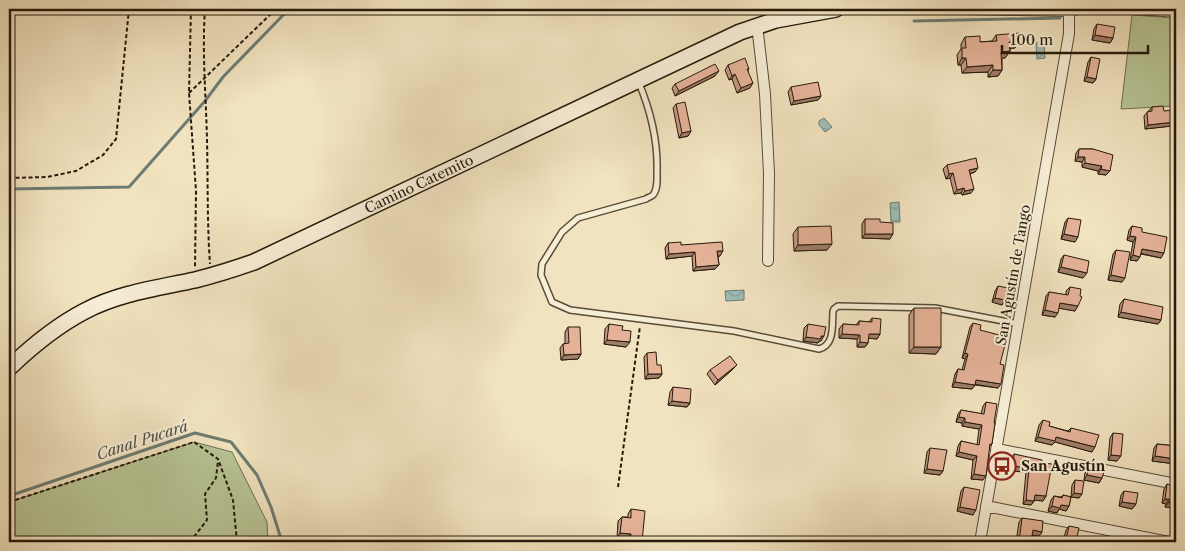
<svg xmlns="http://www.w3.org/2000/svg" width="1185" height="551" viewBox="0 0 1185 551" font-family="'Libre Caslon Text',serif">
<defs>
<pattern id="water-waves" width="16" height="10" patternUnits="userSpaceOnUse" patternTransform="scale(1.25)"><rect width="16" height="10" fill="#9cbdb8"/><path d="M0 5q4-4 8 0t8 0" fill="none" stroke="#86a29d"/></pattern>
</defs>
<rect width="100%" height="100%" fill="#f1e3bf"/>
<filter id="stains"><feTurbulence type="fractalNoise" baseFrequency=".004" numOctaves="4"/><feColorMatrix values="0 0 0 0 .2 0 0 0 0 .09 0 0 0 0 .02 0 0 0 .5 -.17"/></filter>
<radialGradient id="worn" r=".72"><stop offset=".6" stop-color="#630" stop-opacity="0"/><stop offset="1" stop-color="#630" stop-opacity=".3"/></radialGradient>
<path fill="#b7c494" stroke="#6e6f50" d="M1132 15 1176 18V104L1175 106 1121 109Z
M194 442 232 452 267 522 268 542H9V502Z"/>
<path fill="url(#water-waves)" stroke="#6d7c73" d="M1036 43H1044L1045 58 1037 59Z
M824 118 832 127 825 132 819 125V121Z
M899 202 900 222H891L890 203Z
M744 290V300L726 301 725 291Z"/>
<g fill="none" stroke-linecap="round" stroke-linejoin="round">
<path stroke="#6d7c73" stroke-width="3" d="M1077 14 1093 9
M914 21 1060 18
M9 189 129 187 205 101 223 77 289 9
M9 496 195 433 231 442 257 475 271 507 282 542"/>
<g stroke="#594c38" stroke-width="8">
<path id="service" d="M639 83C651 112 658 141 657 172 657 179 658 189 653 195 651 197 648 197 646 199L578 218 562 232 542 264 541 275 552 302 570 310 734 331 819 349C835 345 832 325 833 311L834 309 838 306 935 308 1019 324"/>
</g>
<g stroke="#594c38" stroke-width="12">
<path id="minor" d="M959 9 1069 11 1076 9
M1139 9 1176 12
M757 25 765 94 769 173 768 261
M997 449 1176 484
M986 506 1169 542
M980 542 1069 34V11"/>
</g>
<g stroke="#261a0b" stroke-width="18">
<g id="secondary">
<path id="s1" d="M9 368C32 346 56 326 85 311 119 293 158 288 195 280 215 275 234 269 254 262L740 32 776 20 836 9"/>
</g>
</g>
<path stroke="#261a0b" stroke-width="2" stroke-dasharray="4 2.5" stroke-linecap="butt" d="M191 9 189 93 196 191 195 267
M205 9C202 52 206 96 207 140 208 181 207 222 210 264
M189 93 276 9
M9 178 47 177 76 171 103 155 116 139 129 9
M618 487 640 326
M9 502 194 442 218 459 233 500 237 542
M190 542 207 520 205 494 216 478 218 461"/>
<use href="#service" stroke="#f6edd5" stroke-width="5"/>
<use href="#minor" stroke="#f6edd5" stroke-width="10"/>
<use href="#secondary" stroke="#f6edd5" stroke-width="15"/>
</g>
<path fill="#c59983" stroke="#261a0b" d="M1097 24 1113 38 1110 43 1092 40 1094 29Z
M996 35 1015 48H1010V51L1005 58H1002V70L998 76 988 77V72L962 73 961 65H958L957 55 961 49V44L965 37 980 42 992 41Z
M1091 57 1096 79 1093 83 1084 81 1088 62Z
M728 65 749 69 748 70 750 88 737 93 732 79 729 80 725 70Z
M715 76 675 96 672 88 675 84Z
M791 87 821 96 818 100 791 105 788 92Z
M676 104 691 131 688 136 679 138 673 108Z
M1152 107 1164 111 1175 122 1172 126 1145 129 1144 116Z
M1079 149H1093L1106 175 1098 174V171L1082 167V162L1075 161 1076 153Z
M947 165 975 172 970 174 971 193 962 195 961 193 954 194 950 178 946 179 943 169Z
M1068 218 1075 242 1061 239 1065 222Z
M865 219 880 222 890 239 862 238V224Z
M1132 226 1142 232 1161 258 1141 254 1137 261 1130 260 1133 242 1127 240 1129 230Z
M798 227 827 250 794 251 793 234Z
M668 243 681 245 720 256H718L719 265 715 269 693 271 692 256 666 259 665 248Z
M1116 250 1122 282 1108 280 1113 254Z
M1064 255 1083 278 1058 272 1061 259Z
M998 286 1005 300 1002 305 992 302 995 291Z
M1070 287 1075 311 1059 308 1055 317 1042 315 1046 296 1049 292 1066 295V291Z
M1124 299 1161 320 1158 324 1118 317 1120 304Z
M914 308 941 347 936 354 909 353V315Z
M872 318 880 334 877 339 868 338V343L865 347H857V339L839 338V329L843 324 856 325 859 321 869 322Z
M973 323 980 330 1000 364 998 388 975 385 972 389 952 387 955 374 958 369 962 370 965 359 962 358 970 327Z
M609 324 622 330 626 347 604 344 605 329Z
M808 324 821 341H819L818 343 803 341 804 328Z
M568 327 581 354 578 359 561 360 560 348 563 344H565V332Z
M647 353 657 365 662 374 659 378 645 379 644 357Z
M733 369 715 385 707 374 710 370Z
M673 387 690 403 687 407 668 405 670 392Z
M986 402 994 423 992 444 989 447 983 480 971 479 973 460 956 456 958 446 961 441 977 445 979 429 962 426V423L956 422 958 414 961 410 981 414 983 406Z
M1043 420 1049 426 1068 431 1071 428 1092 452 1055 442 1052 445 1035 441 1039 425Z
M1113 433 1117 461 1108 460 1110 438Z
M1157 444 1176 446V464L1152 461 1154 448Z
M930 448 943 471 940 475 924 473 927 452Z
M1014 454 1042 463 1046 496 1043 501 1035 500 1031 505 1023 504 1026 472 1009 471 1011 459Z
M1089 469 1102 478 1099 483 1084 480 1085 473Z
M1075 480 1079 498 1071 497 1069 506 1066 511 1059 509 1057 513 1048 511 1051 500 1054 496 1061 497 1063 495 1071 497 1072 485Z
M1167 484 1175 508 1165 507 1166 504 1162 503 1164 489Z
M964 487 973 515 957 511 961 491Z
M1124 491 1136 504 1132 509 1119 506 1121 495Z
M631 509 642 542H628V539L617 538 618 521 622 517H628V514Z
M1022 518 1042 532 1039 536 1032 535 1031 542H1016L1019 522Z
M1069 526 1076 542H1063L1066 530Z
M923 537 934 542H920Z"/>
<path fill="#a07d6a" stroke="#261a0b" d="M1095 35 1113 38 1110 43 1092 40Z
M1019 41 1015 48 1005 49 1009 42Z
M1010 51 1005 58 997 59 1001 52Z
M962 58H966L961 65H958Z
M993 65 988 72 962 73 967 67Z
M993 70H1002L998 76 988 77Z
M719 71 715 76 675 96 679 91Z
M735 74 732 79 729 80 732 76Z
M1087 77 1096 79 1093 83 1084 81Z
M753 83 750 88 737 93 741 88Z
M821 96 818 100 791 105 794 101Z
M1175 122 1172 126 1145 129 1148 125Z
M691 131 688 136 679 138 682 133Z
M1078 157H1085L1082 162 1075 161Z
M1085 163 1102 166 1098 171 1082 167Z
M978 168 975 172 966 175 969 170Z
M1101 169 1110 171 1106 175 1098 174Z
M953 173 950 178 946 179 949 174Z
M964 188 961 193 954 194 957 190Z
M974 189 971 193 962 195 965 191Z
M865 234H893L890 239 862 238Z
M1064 234 1078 237 1075 242 1061 239Z
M1130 236 1136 237 1133 242 1127 240Z
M832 244 827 250 794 251 798 245Z
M1142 249 1164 253 1161 258 1139 253Z
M717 251H723L720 256H714Z
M695 252 692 256 666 259 669 254Z
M1133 255 1140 257 1137 261 1130 260Z
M719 265 715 269 693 271 696 267Z
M1061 267 1087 273 1083 278 1058 272Z
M1111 275 1125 278 1122 282 1108 280Z
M995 298 1005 300 1002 305 992 302Z
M1060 303 1078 306 1075 311 1057 308Z
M1045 310 1058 313 1055 317 1042 315Z
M1121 312 1161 320 1158 324 1118 317Z
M842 334 860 335 857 339 839 338Z
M869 334H880L877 339 865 338Z
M821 336H824L821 341H819L818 343 803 341 806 337Z
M607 340 630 342 626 347 604 344Z
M860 342 868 343 865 347H857Z
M914 347H941L936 354 909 353Z
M965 353 968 354 965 359 962 358Z
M581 354 578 359 561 360 564 355Z
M737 365 733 369 715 385 718 380Z
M648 374H662L659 378 645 379Z
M976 380 1001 384 998 388 973 384Z
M955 382 975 385 972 389 952 387Z
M672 401 690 403 687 407 668 405Z
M959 417 965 418 962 423 956 422Z
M965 422 982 425 979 429 962 426Z
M1038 437H1056L1095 447 1092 452 1055 442 1052 445 1035 441Z
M959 452 977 456 973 460 956 456Z
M1111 455 1121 456 1117 461 1108 460Z
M1155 456 1176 459V464L1152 461Z
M1013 466 1029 468 1026 472 1009 471Z
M927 469 943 471 940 475 924 473Z
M974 474 986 476 983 480 971 479Z
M1087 475 1102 478 1099 483 1084 480Z
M1074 493 1082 494 1079 498 1071 497Z
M1035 495 1046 496 1043 501 1032 500Z
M1165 499H1169L1166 504 1162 503Z
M1026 500 1034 501 1031 505 1023 504Z
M1122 502 1136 504 1132 509 1119 506Z
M1169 502 1176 504V506L1175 508 1165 507Z
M1061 505 1069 506 1066 511 1059 509 1057 513 1048 511 1052 506Z
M960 507 976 510 973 515 957 511Z
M1033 530 1042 532 1039 536 1030 535Z
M620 533 631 534 628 539 617 538Z
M1066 540 1076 542H1064Z"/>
<path fill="#e5b298" stroke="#261a0b" d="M1097 24 1115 27 1113 38 1095 35Z
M1019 33V41L1009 42 1010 51 1001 52 1002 70H993V65L967 67 966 58H962V48H966L965 37 980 36V42L997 41 996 35Z
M1091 57 1100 59 1096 79 1087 77Z
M745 58 749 69H747L753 83 741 88 735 74 732 76 728 65Z
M715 64 719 71 679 91 675 84Z
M818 82 821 96 794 101 791 87Z
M685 102 691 131 682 133 676 104Z
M1163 106 1164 111 1174 110 1175 122 1148 125 1147 112 1152 111V107Z
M1079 149H1093L1113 155 1110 171 1101 169 1102 166 1085 163V157H1078Z
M976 158 978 168 969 170 974 189 965 191 964 188 957 190 953 173 949 174 947 165Z
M1068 218 1081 220 1078 237 1064 234Z
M865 219H880V222L893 223V234H865Z
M831 226 832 244 798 245V227Z
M1132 226 1142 228V232L1167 237 1164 253 1142 249 1140 257 1133 255 1136 237 1130 236Z
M681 242V245L722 242 723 251H717L719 265 696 267 695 252 669 254 668 243Z
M1116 250 1130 252 1125 278 1111 275Z
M1064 255 1089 261 1087 273 1061 267Z
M998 286 1008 288 1005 300 995 298Z
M1070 287 1081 289 1080 296 1082 297 1078 306 1060 303 1058 313 1045 310 1049 292 1068 295Z
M1124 299 1163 307 1161 320 1121 312Z
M914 308H941V347H914Z
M872 318 881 319 880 334H869L868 343 860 342V335L842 334 843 324 859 325V321L872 322Z
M973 323 981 325 980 330 1007 337 1000 364 1004 365 1001 384 976 380 975 385 955 382 958 369 964 370 968 354 965 353Z
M609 324 623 326 622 330 631 331 630 342 607 340Z
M808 324 826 327 824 336H821V339L806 337Z
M568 327H580L581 354 564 355 563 344 569 343Z
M656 352 657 365H661L662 374H648L647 353Z
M730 356 737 365 718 380 710 370Z
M673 387 691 389 690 403 672 401Z
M986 402 997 404 994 423H995L992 444H990L986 476 974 474 977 456 959 452 961 441 979 445 982 425 965 422V418L959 417 961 410 984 414Z
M1043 420 1050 422 1049 426 1070 432 1071 428 1099 435 1095 447 1056 437 1055 441 1038 437Z
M1113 433 1123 434 1121 456 1111 455Z
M1157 444 1176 446V459L1155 456Z
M930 448 947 450 943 471 927 469Z
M1014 454 1042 460V463L1052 464 1046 496 1035 495 1034 501 1026 500 1029 468 1013 466Z
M1089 469 1104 472 1102 478 1087 475Z
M1075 480 1084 481 1082 494 1074 493Z
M1167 484 1176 486V504L1169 502V499H1165Z
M964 487 980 490 976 510 960 507Z
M1124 491 1138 493 1136 504 1122 502Z
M1063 495 1071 497 1069 506 1061 505 1060 508 1052 506 1054 496 1062 498Z
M631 509 645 511 642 542H630L631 534 620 533 622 517 631 518Z
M1022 518 1043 521 1042 532 1033 530 1031 542H1019Z
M1069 526 1079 528 1076 542 1066 540Z
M923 537H934V542H923Z"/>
<defs>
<g id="bus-ring" transform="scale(1.4375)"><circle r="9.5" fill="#f6edd5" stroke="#8f2418" stroke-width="1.5"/><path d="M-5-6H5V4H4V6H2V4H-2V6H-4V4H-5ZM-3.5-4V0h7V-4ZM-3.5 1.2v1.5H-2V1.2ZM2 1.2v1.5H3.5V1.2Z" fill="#8f2418"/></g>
</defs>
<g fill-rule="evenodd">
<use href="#bus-ring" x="1002" y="466"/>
</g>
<g text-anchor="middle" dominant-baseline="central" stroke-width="4" stroke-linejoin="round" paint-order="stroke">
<g font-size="14" fill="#261a0b" stroke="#f6edd5">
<text stroke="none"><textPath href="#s1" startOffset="454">Camino Catemito</textPath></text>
<text transform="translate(1013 275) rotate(-80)">San Agustín de Tango</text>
</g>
<g font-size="14" font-weight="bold" fill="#261a0b" stroke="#f6edd5" text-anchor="start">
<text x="1021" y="466">San Agustín</text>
</g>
<g font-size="15" font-style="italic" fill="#4f5348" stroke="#f6edd5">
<text transform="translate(142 440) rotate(-18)">Canal Pucará</text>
</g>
</g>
<rect width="1185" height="551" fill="none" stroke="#f1e3bf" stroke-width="30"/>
<rect x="10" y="10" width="1165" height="531" fill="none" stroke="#261a0b" stroke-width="2.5"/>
<rect x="15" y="15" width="1155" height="521" fill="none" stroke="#261a0b"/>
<path d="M1002 45v8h146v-8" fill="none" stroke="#261a0b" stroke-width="2.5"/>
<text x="1010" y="45" font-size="15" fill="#261a0b" stroke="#f6edd5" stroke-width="4" paint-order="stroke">100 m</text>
<rect width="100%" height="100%" filter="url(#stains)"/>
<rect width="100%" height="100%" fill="url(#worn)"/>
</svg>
